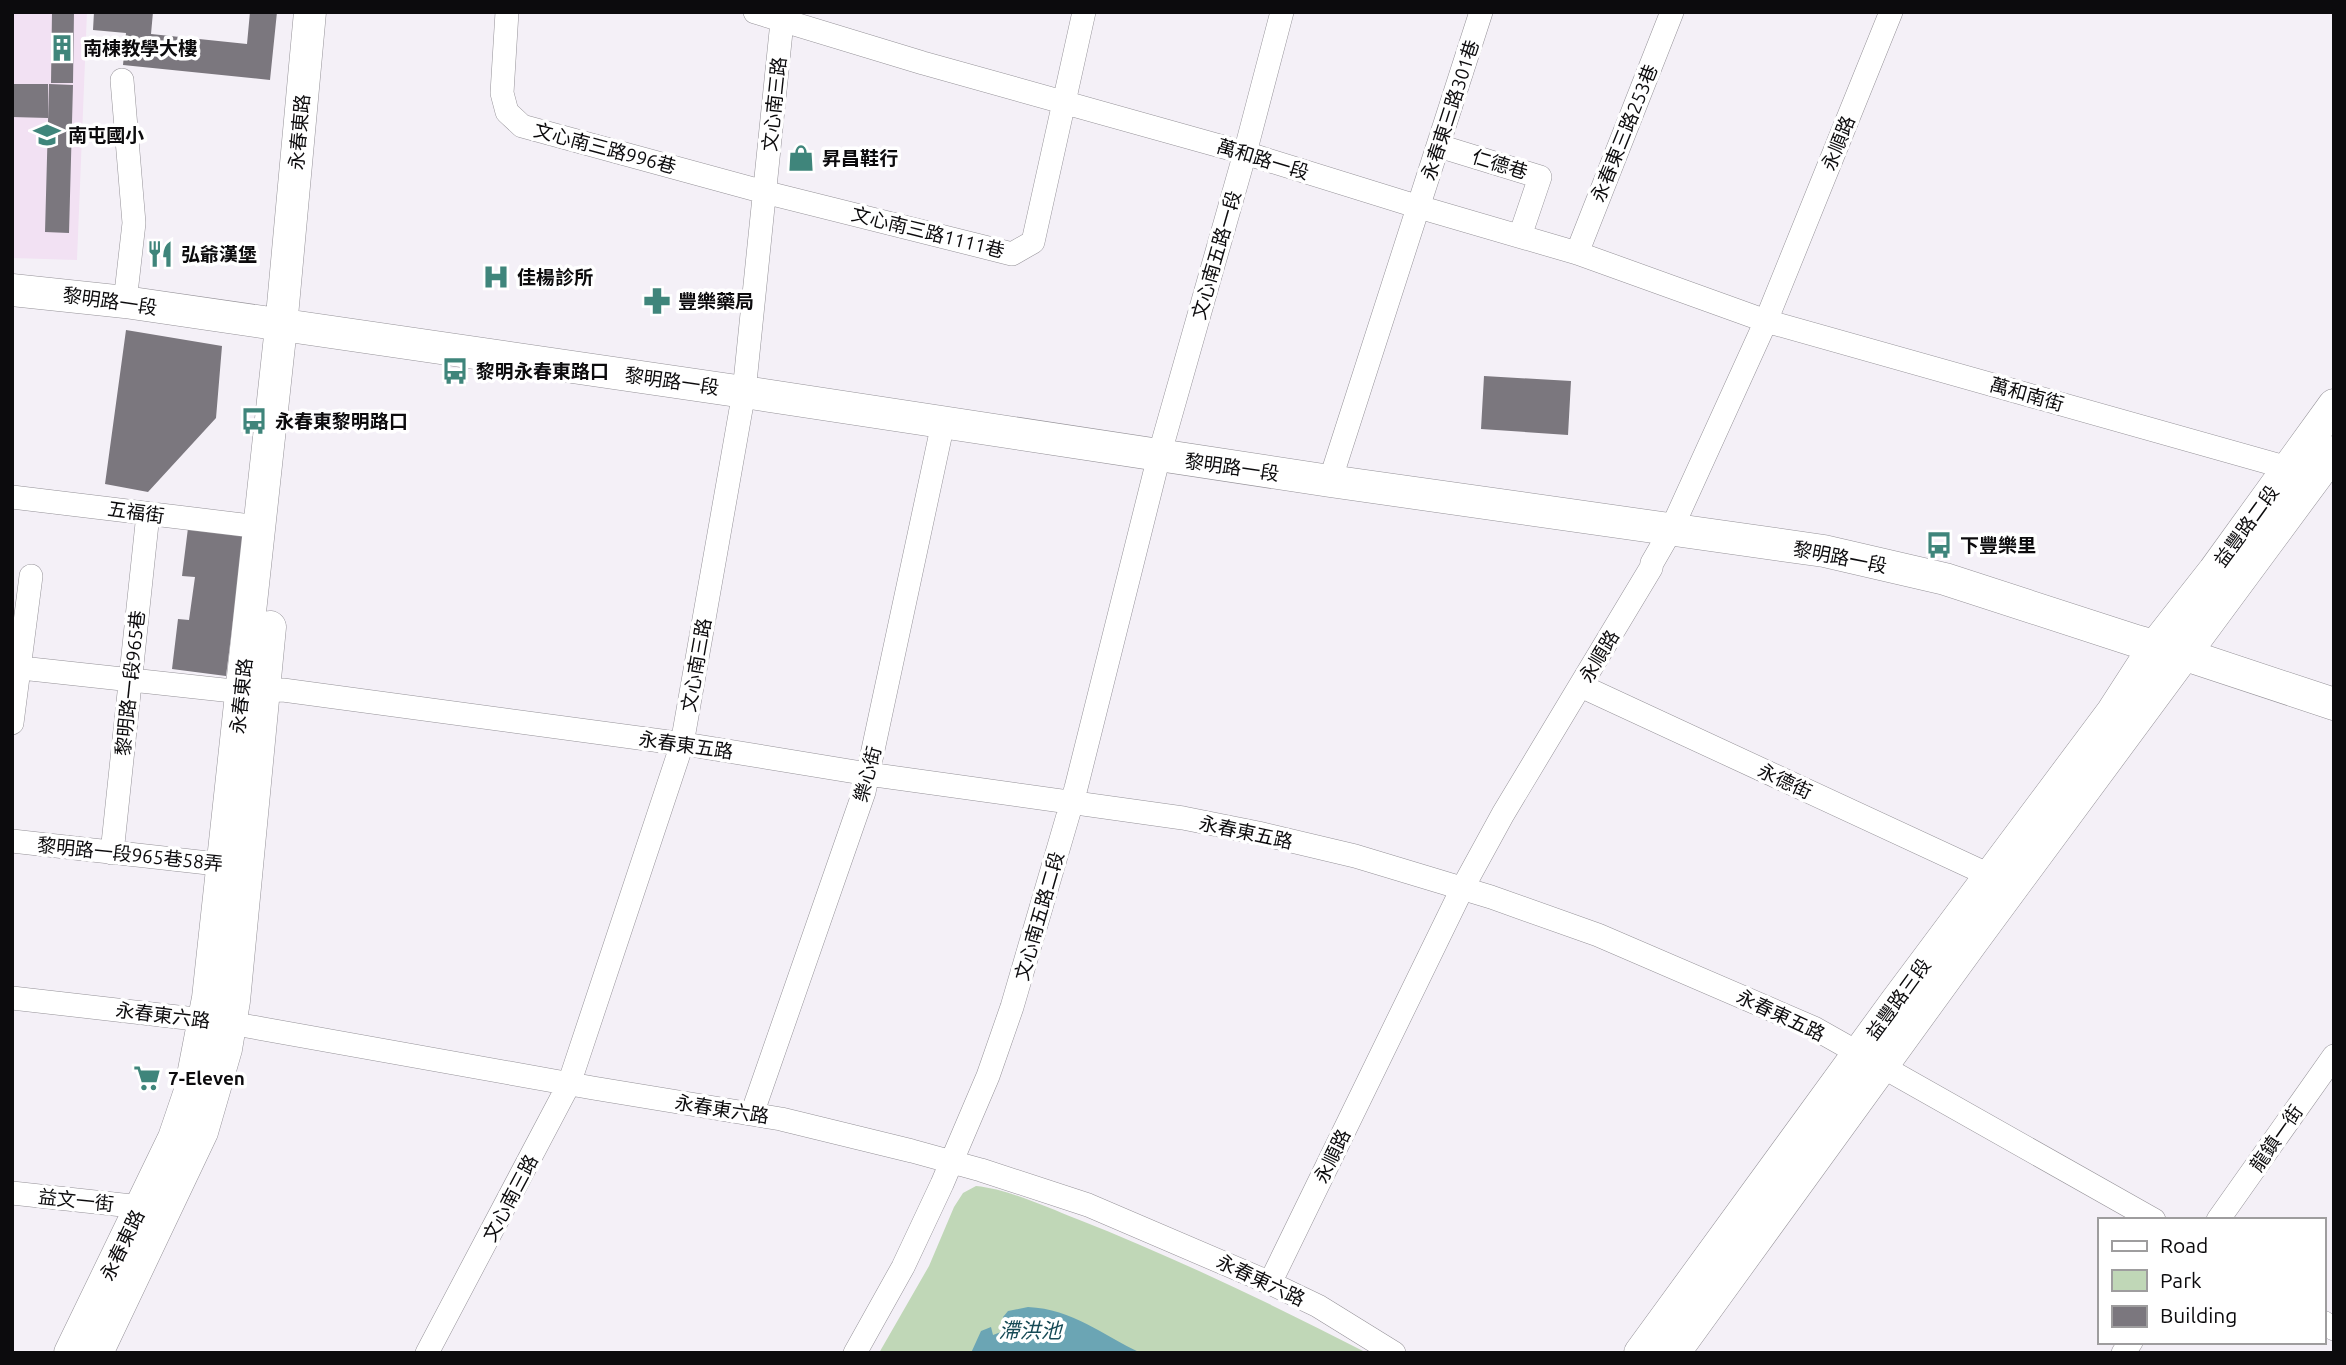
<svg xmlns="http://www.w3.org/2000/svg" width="2346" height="1365" viewBox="0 0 2346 1365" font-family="Ubuntu,'Noto Sans TC',sans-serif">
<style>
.education{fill:#f2e1f3}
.green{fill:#c0d7b7}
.water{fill:#6ba5b4}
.building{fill:#7b777e}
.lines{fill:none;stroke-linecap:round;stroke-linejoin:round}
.street-casing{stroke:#959298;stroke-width:24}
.secondary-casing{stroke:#959298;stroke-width:33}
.street{stroke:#fff;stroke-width:23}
.secondary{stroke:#fff;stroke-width:32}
.labels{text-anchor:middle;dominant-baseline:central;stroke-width:7;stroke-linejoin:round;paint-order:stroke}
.poi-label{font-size:19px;font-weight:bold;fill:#0c0b0d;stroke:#fff;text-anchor:start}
.street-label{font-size:19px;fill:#0c0b0d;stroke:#fff}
.water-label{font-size:21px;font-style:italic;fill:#154955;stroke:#fff}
</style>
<rect width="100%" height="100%" fill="#f4f0f7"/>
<path class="education" d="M12,12H87L77,260L12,258Z"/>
<path class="green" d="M976,1186C1008,1189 1046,1207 1077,1219C1176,1258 1272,1304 1367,1353H879L929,1266L954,1207L963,1193Z"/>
<path class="water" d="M1028,1307C1073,1309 1102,1335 1141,1353H971L981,1331L991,1327L993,1335L1006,1330L1003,1317L1008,1311Z"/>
<path class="building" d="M52,12H74L73,83H51Z
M94,12H153L151,34L247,44L250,12H277L270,80L123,65L126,33L93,30Z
M12,84H48V118L12,117Z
M49,84L73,85L69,233L45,232Z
M126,330L222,346L216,418L148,492L105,484Z
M1484,376L1571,381L1568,435L1481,429Z
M188,528L244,535L226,676L172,669L178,619L189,620L195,577L182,576Z"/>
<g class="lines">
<defs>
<path id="street" d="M507,12L502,93L507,112L522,126L764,192L1012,254L1033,242L1084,12
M755,12L923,63L1245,153L1419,207L1577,253L1766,321L2288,468
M122,80L134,223L125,302
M1439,146L1540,177L1520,236
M1577,253L1672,12
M1330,481L1481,12
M12,497L260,527
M12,667L242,692L283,690L691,745L868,774L1183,818L1258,833L1355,856L1491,897L1598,935L1814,1028L2154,1220
M1581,686L1989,875
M12,723L31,576
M12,841L235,866
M112,853L148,514
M12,998L230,1023L593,1088L781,1119L912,1151L981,1170L1088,1205L1270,1283L1318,1306L1394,1353
M752,1114L864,792L943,423
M12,1193L141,1207
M2218,1220L2334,1056
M1270,1283L1462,889L1503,814L1651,568L1652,563L1671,530L1766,321L1891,12
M2323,1322L2334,1329
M427,1353L569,1084L682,744L744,392L783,12
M855,1353L903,1267L942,1184L988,1076L1012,1007L1076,788L1159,456L1245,153L1282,12
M2123,1353L2131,1342"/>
<path id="secondary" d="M12,290L125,302L744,392L1330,481L1824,551L1945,579L2136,641L2183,654L2334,704
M70,1353L174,1138L190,1091L208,998L281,327L310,12
M97,1353L202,1132L226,1049L234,1001L270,627
M1640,1353L1895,1003L2113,711L2155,646L2214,571L2334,405
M1674,1353L1972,942L2334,452"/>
</defs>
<use href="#street" class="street-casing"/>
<use href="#secondary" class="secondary-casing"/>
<use href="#street" class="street"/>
<use href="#secondary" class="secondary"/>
</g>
<defs>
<symbol id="building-bare" viewBox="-9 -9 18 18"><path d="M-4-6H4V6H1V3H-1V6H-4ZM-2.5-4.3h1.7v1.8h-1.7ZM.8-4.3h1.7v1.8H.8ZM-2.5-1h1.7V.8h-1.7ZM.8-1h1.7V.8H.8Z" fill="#3f857b" stroke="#fff" stroke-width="2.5" paint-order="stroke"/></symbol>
<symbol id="school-bare" viewBox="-9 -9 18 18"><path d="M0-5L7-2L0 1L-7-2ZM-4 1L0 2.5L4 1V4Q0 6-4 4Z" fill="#3f857b" stroke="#fff" stroke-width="2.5" paint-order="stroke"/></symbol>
<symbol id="shop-bare" viewBox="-9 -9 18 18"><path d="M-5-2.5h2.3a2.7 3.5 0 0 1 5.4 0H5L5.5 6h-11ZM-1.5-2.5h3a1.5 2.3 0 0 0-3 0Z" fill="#3f857b" stroke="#fff" stroke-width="2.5" paint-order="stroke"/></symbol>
<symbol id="restaurant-bare" viewBox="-9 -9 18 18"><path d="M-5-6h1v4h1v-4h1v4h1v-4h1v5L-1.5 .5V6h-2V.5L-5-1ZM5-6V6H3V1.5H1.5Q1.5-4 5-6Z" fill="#3f857b" stroke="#fff" stroke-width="2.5" paint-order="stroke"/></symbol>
<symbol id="hospital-bare" viewBox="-9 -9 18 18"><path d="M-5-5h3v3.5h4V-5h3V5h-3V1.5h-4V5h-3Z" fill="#3f857b" stroke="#fff" stroke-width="2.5" paint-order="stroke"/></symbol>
<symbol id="pharmacy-bare" viewBox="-9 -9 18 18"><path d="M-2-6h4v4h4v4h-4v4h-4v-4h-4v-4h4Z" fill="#3f857b" stroke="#fff" stroke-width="2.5" paint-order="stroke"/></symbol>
<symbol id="bus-bare" viewBox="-9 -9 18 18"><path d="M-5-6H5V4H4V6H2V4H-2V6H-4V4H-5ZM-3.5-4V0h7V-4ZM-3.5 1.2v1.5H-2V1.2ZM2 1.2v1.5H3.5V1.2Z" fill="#3f857b" stroke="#fff" stroke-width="2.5" paint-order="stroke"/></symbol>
<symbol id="supermarket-bare" viewBox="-9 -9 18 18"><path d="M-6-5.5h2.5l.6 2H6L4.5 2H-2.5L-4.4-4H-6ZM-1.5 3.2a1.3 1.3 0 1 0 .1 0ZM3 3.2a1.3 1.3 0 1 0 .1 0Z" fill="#3f857b" stroke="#fff" stroke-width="2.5" paint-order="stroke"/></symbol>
</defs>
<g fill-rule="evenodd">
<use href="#building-bare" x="43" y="29" width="38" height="38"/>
<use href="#school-bare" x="28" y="116" width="38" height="38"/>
<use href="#shop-bare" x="782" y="139" width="38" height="38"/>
<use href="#restaurant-bare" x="141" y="235" width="38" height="38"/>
<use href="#hospital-bare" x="477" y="258" width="38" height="38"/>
<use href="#pharmacy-bare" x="638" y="282" width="38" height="38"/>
<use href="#bus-bare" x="436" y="352" width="38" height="38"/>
<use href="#bus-bare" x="235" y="402" width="38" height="38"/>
<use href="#bus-bare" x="1920" y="526" width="38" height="38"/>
<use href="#supermarket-bare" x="128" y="1059" width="38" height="38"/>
</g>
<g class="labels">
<g class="poi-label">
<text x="83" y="48">南棟教學大樓</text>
<text x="68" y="135">南屯國小</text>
<text x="822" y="158">昇昌鞋行</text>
<text x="181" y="254">弘爺漢堡</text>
<text x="517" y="277">佳楊診所</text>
<text x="678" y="301">豐樂藥局</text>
<text x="476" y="371">黎明永春東路口</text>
<text x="275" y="421">永春東黎明路口</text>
<text x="1960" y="545">下豐樂里</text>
<text x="168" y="1078">7-Eleven</text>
</g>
<g class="street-label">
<text transform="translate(774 104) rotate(-84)">文心南三路</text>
<text transform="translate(1450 110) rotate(-72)">永春東三路301巷</text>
<text transform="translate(299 132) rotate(-85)">永春東路</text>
<text transform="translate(1624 133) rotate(-68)">永春東三路253巷</text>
<text transform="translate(1838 143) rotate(-68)">永順路</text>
<text transform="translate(605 148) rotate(15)">文心南三路996巷</text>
<text transform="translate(1263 159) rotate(17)">萬和路一段</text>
<text transform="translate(1500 164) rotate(17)">仁德巷</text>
<text transform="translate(928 232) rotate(14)">文心南三路1111巷</text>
<text transform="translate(1216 255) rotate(-74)">文心南五路一段</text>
<text transform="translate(110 301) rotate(8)">黎明路一段</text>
<text transform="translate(672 381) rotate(8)">黎明路一段</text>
<text transform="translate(2027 394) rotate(16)">萬和南街</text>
<text transform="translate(1232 467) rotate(8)">黎明路一段</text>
<text transform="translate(136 512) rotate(8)">五福街</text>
<text transform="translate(2246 526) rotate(-54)">益豐路二段</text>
<text transform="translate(1840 557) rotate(11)">黎明路一段</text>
<text transform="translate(1599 656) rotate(-59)">永順路</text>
<text transform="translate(696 665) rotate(-80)">文心南三路</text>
<text transform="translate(130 683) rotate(-84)">黎明路一段965巷</text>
<text transform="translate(241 696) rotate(-84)">永春東路</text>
<text transform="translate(686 745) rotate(8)">永春東五路</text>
<text transform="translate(867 774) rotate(-75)">樂心街</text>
<text transform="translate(1785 781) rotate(25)">永德街</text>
<text transform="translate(1246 832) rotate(12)">永春東五路</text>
<text transform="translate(130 854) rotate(6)">黎明路一段965巷58弄</text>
<text transform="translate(1039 916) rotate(-74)">文心南五路二段</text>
<text transform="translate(1898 999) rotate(-54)">益豐路三段</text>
<text transform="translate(163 1015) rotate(7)">永春東六路</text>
<text transform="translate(1781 1015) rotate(25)">永春東五路</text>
<text transform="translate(722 1109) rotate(9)">永春東六路</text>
<text transform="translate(2276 1138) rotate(-55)">龍鎮一街</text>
<text transform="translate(1332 1156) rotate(-64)">永順路</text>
<text transform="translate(510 1198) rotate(-62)">文心南三路</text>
<text transform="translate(76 1200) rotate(6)">益文一街</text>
<text transform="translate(122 1245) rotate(-64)">永春東路</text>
<text transform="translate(1261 1280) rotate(25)">永春東六路</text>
</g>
<g class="water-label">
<text x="1030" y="1330">滯洪池</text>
</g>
</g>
<rect width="2346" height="1365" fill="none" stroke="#0c0b0d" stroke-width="28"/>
<rect x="2098" y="1218" width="228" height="126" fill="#ffffff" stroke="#9e9d9e" stroke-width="2"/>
<rect x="2112" y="1241" width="35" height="10" fill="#ffffff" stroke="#9e9d9e" stroke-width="2"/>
<text x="2160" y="1253" font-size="21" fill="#0c0b0d">Road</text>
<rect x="2112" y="1270" width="35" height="21" fill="#c0d7b7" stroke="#9e9d9e" stroke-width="2"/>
<text x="2160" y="1288" font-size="21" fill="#0c0b0d">Park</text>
<rect x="2112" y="1306" width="35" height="21" fill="#7b777e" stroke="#9e9d9e" stroke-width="2"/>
<text x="2160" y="1323" font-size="21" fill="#0c0b0d">Building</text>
</svg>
